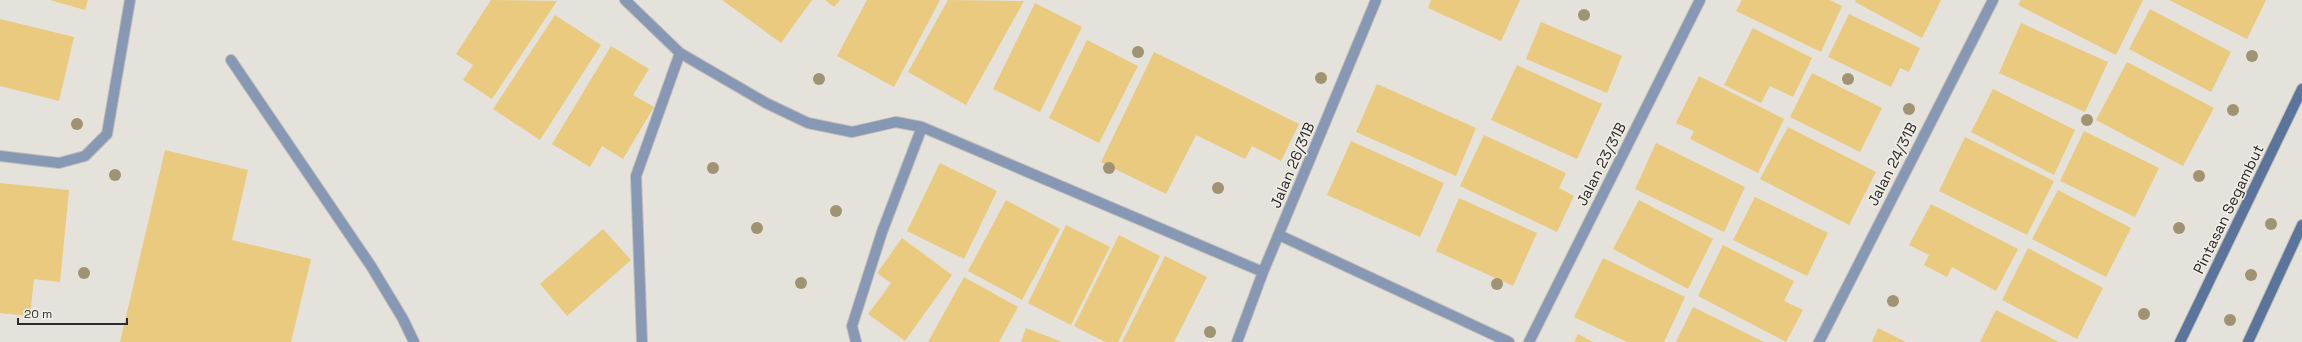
<svg xmlns="http://www.w3.org/2000/svg" width="2302" height="342" viewBox="0 0 2302 342" font-family="'Space Grotesk',sans-serif">
<style>
.building{fill:#e9ca7f}
.lines{fill:none;stroke-linecap:round;stroke-linejoin:round}
.service-casing{stroke:#c0bdb8;stroke-width:12}
.minor-casing{stroke:#c0bdb8;stroke-width:12}
.secondary-casing{stroke:#c0bdb8;stroke-width:12}
.service{stroke:#8798b4;stroke-width:10}
.minor{stroke:#8798b4;stroke-width:10}
.secondary{stroke:#5b749b;stroke-width:10}
.tree{fill:#a09371}
.labels{text-anchor:middle;dominant-baseline:central;stroke-width:3;stroke-linejoin:round;paint-order:stroke}
.street-label{font-size:15px;fill:#2c2b29;stroke:#f2efe9}
</style>
<rect width="100%" height="100%" fill="#e5e2dc"/>
<path class="building" d="M50,0H88L85,10Z
M491,0L557,1L492,99L463,80L473,65L456,54Z
M722,0H812L781,43Z
M825,0H840L834,7Z
M867,0H940L894,87L837,56Z
M948,0L1024,1L966,105L908,72Z
M1431,0H1520L1501,41L1428,8Z
M1742,0H1830L1842,6L1821,52L1736,11Z
M1856,0H1941L1922,38L1855,2Z
M2021,0H2143L2116,55L2018,5Z
M2169,0H2266L2247,39Z
M1035,3L1082,27L1040,112L993,89Z
M2150,9L2231,52L2211,92L2129,49Z
M1849,14L1920,48L1909,72L1900,68L1891,87L1828,57Z
M555,15L601,45L540,140L493,109Z
M0,19L74,37L59,101L0,86Z
M1541,22L1622,56L1607,93L1526,59Z
M2021,23L2108,62L2085,112L1999,73Z
M1753,28L1812,58L1793,97L1770,86L1761,103L1724,85Z
M1087,40L1138,66L1099,143L1049,118Z
M611,46L649,69L633,95L654,107L623,159L602,146L590,167L552,144Z
M1154,52L1299,124L1281,161L1252,146L1245,159L1196,135L1166,194L1101,162Z
M2127,62L2214,108L2183,166L2096,120Z
M1517,65L1602,104L1577,159L1491,120Z
M1812,73L1882,108L1860,152L1790,117Z
M1699,76L1784,119L1758,173L1690,139L1694,131L1676,123Z
M1377,84L1476,128L1456,176L1356,132Z
M1993,89L2075,130L2054,175L1971,132Z
M1788,127L1876,172L1849,225L1760,179Z
M2084,131L2159,168L2135,217L2060,181Z
M1484,135L1566,173L1559,188L1574,196L1557,232L1460,186Z
M1965,137L2054,181L2027,235L1939,191Z
M1351,141L1444,183L1420,237L1327,195Z
M1656,143L1745,187L1724,232L1635,189Z
M165,150L248,170L232,240L311,259L291,342H120Z
M940,163L997,191L964,259L907,231Z
M0,183L69,190L60,282L34,279L30,316L0,313Z
M2058,190L2131,228L2106,277L2032,239Z
M1755,197L1828,233L1807,276L1733,240Z
M1459,198L1537,233L1513,286L1436,251Z
M1006,200L1060,229L1022,300L968,271Z
M1639,200L1713,239L1688,289L1613,249Z
M1931,204L2018,249L1996,291L1952,267L1947,277L1924,265L1929,255L1909,245Z
M1066,225L1110,247L1071,325L1028,303Z
M603,229L631,260L567,316L540,284Z
M1119,235L1160,256L1118,342H1105L1074,326Z
M902,238L952,275L905,341L868,314L891,283L877,273Z
M1723,245L1794,281L1784,301L1803,310L1786,342L1698,296Z
M2028,248L2103,288L2077,339L2002,300Z
M1165,256L1207,277L1174,342H1122Z
M1603,258L1685,297L1664,342H1627L1574,317Z
M964,277L1018,307L999,342H928Z
M1693,307L1764,342H1676Z
M1996,310L2059,342H1980Z
M1026,328L1062,342H1021Z
M1878,328L1906,342H1872Z
M1578,334L1593,342H1574Z"/>
<g class="lines">
<defs>
<path id="service" d="M231,60L371,266L403,319L414,342
M1279,235L1509,342"/>
<path id="minor" d="M625,0L680,53L766,103L808,123L852,132L896,122L922,127L1263,272
M0,156L59,163L85,156L107,134L130,0
M642,342L636,176L680,53
M856,342L852,326L882,232L922,127
M1237,342L1263,272L1376,0
M1529,342L1700,0
M1819,342L1993,0"/>
<path id="secondary" d="M2180,342L2302,89
M2248,342L2302,225"/>
</defs>
<use href="#service" class="service-casing"/>
<use href="#minor" class="minor-casing"/>
<use href="#secondary" class="secondary-casing"/>
<use href="#service" class="service"/>
<use href="#minor" class="minor"/>
<use href="#secondary" class="secondary"/>
</g>
<g class="tree">
<circle cx="1584" cy="15" r="6"/>
<circle cx="1138" cy="52" r="6"/>
<circle cx="2252" cy="56" r="6"/>
<circle cx="1321" cy="78" r="6"/>
<circle cx="819" cy="79" r="6"/>
<circle cx="1848" cy="79" r="6"/>
<circle cx="1909" cy="109" r="6"/>
<circle cx="2233" cy="110" r="6"/>
<circle cx="2087" cy="120" r="6"/>
<circle cx="77" cy="124" r="6"/>
<circle cx="713" cy="168" r="6"/>
<circle cx="1109" cy="168" r="6"/>
<circle cx="115" cy="175" r="6"/>
<circle cx="2199" cy="176" r="6"/>
<circle cx="1218" cy="188" r="6"/>
<circle cx="836" cy="211" r="6"/>
<circle cx="2271" cy="224" r="6"/>
<circle cx="757" cy="228" r="6"/>
<circle cx="2179" cy="228" r="6"/>
<circle cx="84" cy="273" r="6"/>
<circle cx="2251" cy="275" r="6"/>
<circle cx="801" cy="283" r="6"/>
<circle cx="1497" cy="284" r="6"/>
<circle cx="1893" cy="301" r="6"/>
<circle cx="2144" cy="314" r="6"/>
<circle cx="2230" cy="320" r="6"/>
<circle cx="1210" cy="332" r="6"/>
</g>
<g class="labels">
<g class="street-label">
<text transform="translate(1601 164) rotate(-63)">Jalan 23/31B</text>
<text transform="translate(1892 164) rotate(-63)">Jalan 24/31B</text>
<text transform="translate(1292 165) rotate(-67)">Jalan 26/31B</text>
<text transform="translate(2228 209) rotate(-64)">Pintasan Segambut</text>
</g>
</g>
<path d="M18 318v6h109v-6" fill="none" stroke="#2c2b29" stroke-width="2"/>
<text x="24" y="318" font-size="12" fill="#2c2b29" stroke="#f2efe9" stroke-width="3" paint-order="stroke">20 m</text>
</svg>
